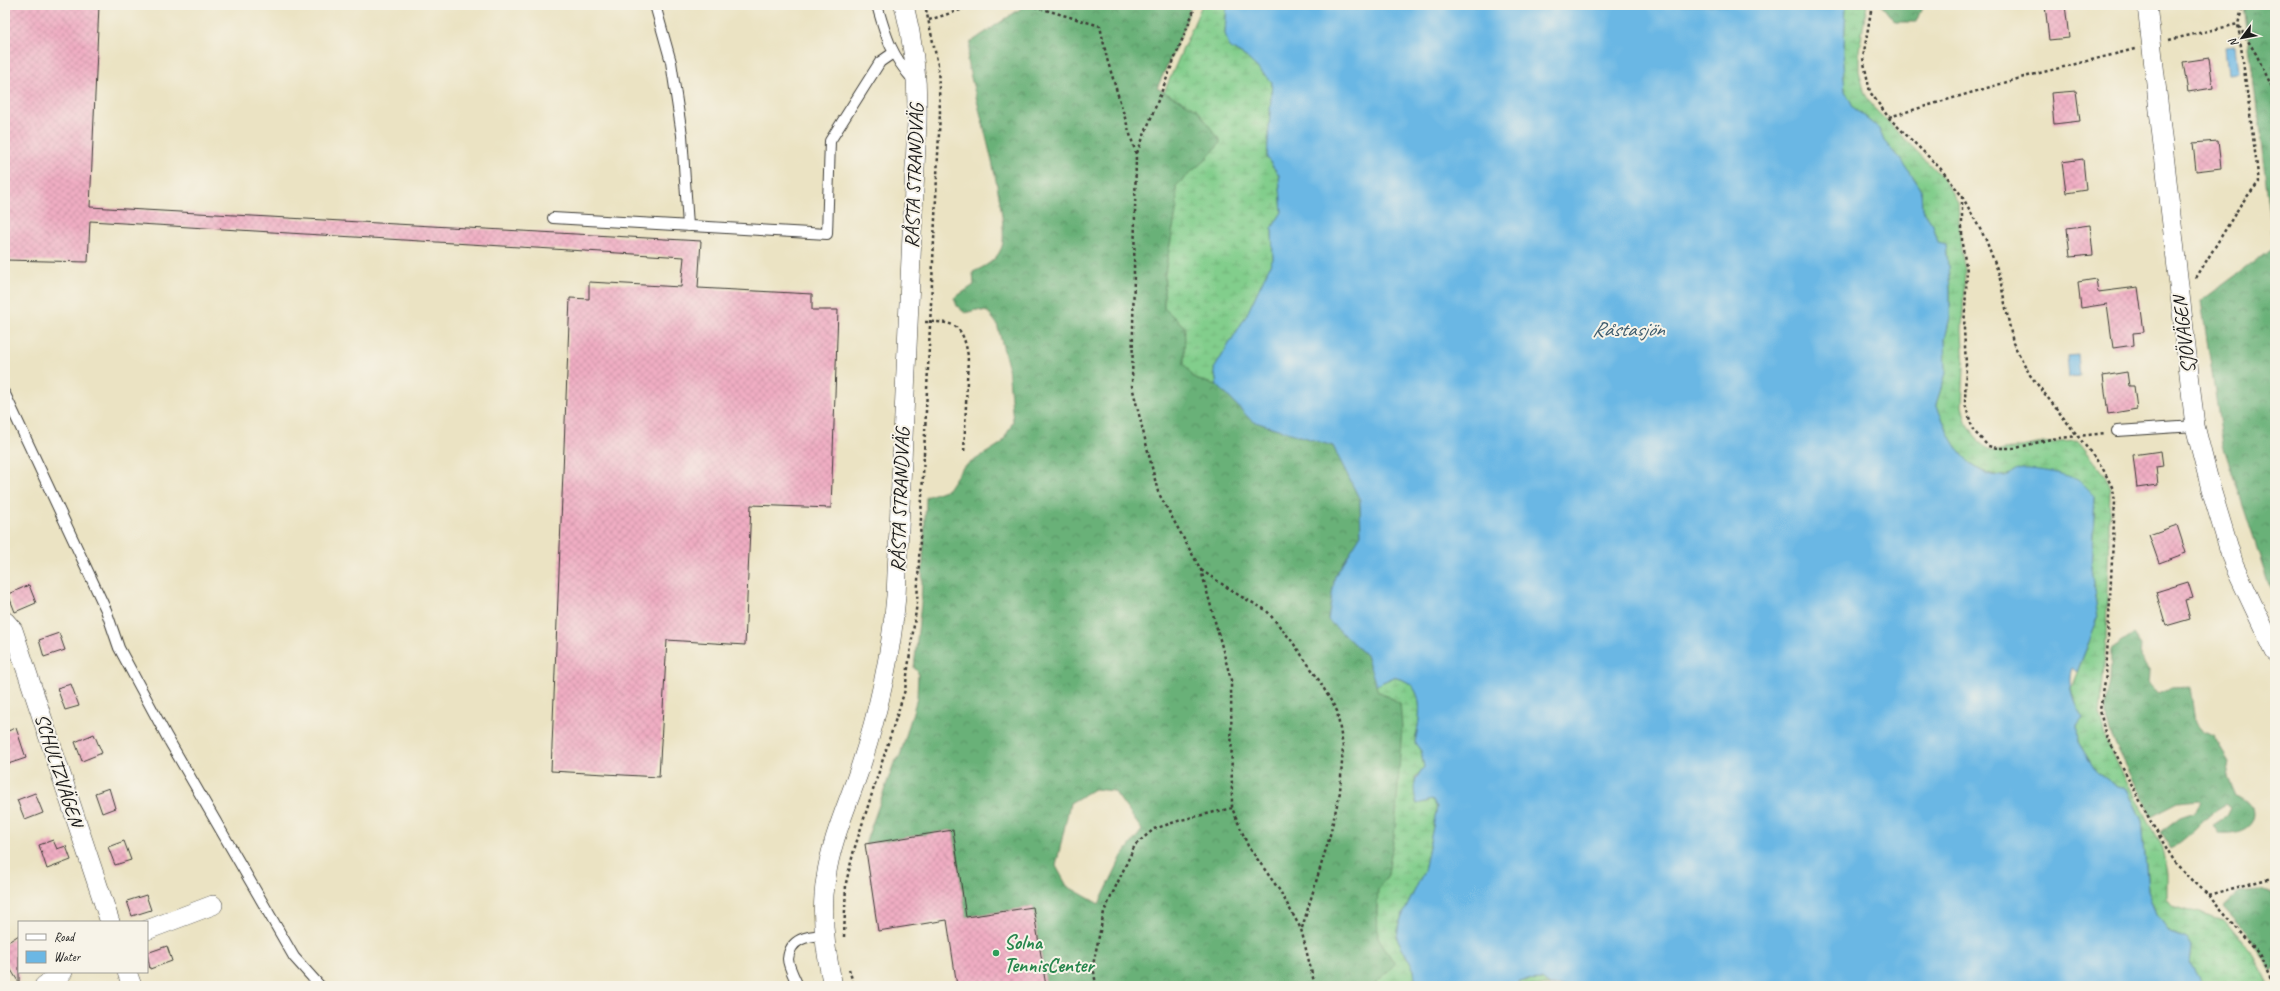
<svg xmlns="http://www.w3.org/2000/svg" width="2280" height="991" viewBox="0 0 2280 991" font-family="Caveat,sans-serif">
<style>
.forest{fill:url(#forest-crowns);stroke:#42664a;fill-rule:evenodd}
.wetland{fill:url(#wetland-marsh);stroke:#4f7554}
.water{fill:#6bb7e4;stroke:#446a80}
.building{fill:url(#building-cross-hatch)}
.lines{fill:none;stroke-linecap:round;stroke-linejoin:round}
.lane-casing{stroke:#3b3a35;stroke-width:12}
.street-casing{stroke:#3b3a35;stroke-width:20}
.path{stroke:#3b3a35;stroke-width:2.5;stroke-dasharray:3 3;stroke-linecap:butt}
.lane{stroke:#fff;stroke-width:10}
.street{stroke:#fff;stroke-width:19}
.leisure-dot{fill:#2e9e5b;stroke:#f7f3e8;stroke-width:1.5}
.labels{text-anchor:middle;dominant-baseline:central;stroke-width:4;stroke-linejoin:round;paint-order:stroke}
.street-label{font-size:20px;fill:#1c1c1c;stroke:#f7f3e8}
.leisure-label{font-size:20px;font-weight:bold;fill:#27864d;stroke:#f7f3e8;text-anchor:start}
.water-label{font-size:21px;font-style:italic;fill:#3c5a6c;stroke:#f7f3e8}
</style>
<defs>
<pattern id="forest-crowns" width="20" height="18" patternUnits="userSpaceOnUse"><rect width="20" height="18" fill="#69b178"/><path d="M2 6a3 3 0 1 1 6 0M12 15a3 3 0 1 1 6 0" fill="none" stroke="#568f62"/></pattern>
<pattern id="wetland-marsh" width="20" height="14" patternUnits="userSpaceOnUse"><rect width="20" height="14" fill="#82ce8c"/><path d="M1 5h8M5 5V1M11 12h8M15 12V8" fill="none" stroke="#70b078"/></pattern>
<pattern id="building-cross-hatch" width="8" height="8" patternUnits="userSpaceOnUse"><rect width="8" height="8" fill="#f0adc3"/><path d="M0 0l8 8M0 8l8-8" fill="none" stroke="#cd94a7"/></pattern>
</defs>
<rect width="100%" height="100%" fill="#f7f3e8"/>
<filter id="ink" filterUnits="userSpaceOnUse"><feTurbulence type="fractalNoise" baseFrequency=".025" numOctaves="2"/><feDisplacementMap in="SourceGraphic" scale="8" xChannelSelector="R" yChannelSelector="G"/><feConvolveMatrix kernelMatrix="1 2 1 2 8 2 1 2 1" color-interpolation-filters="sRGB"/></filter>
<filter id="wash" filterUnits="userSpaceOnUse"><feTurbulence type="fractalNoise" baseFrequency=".012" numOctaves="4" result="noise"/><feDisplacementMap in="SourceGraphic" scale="16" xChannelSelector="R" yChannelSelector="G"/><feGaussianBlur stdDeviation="0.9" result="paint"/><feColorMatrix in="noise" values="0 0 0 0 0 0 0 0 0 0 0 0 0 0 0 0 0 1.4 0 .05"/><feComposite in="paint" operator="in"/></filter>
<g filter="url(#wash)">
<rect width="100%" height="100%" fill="#ebe3c3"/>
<path class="forest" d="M1026,5H1191L1183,31L1157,88L1197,109L1221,142L1207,158L1176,186L1177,207L1165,273L1164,308L1185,327L1184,364L1195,379L1217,385L1252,421L1333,446L1360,500L1361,535L1335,576L1328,620L1366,655L1378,691L1400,703L1402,727L1395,829L1388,875L1378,889L1377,909L1378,937L1395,964L1376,983V986H1046L1033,907L966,917L953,830L865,844L894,763L900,756L917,698L918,672L914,668L921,603L926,497L948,489L962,468L1002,443L1013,422L1008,366L997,324L988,312L976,310L965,313L957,306L954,298L974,285L973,272C984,267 996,261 1001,249C1013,225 974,93 967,61L971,42ZM1094,789L1114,791L1142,830L1122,856L1099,904L1067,886L1056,866L1070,803Z
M1881,5H1923L1916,22H1895Z
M2244,5H2275V603L2223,445L2201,301L2274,247Z
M2133,634L2141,645L2140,658L2150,672L2149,684L2159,693L2170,688L2190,687L2195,722L2203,732L2214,736L2230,762L2227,777L2235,796L2253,806C2259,829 2236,835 2218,833L2213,825L2227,816L2231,808L2226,804C2204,815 2192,838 2171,849L2160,832L2180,817L2195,812L2201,802L2199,800L2178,802L2151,816L2112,737L2107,723L2105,706L2110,682L2111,649Z
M2259,890L2275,894V969L2271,972L2253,940L2223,907L2239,892Z"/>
<path class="wetland" d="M1202,5H1227L1225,33L1229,47L1246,57L1272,82L1267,158L1279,175L1282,212L1272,228L1273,259L1246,316L1214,369L1217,385L1195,379L1184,364L1185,327L1164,308L1165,273L1177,207L1176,186L1207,158L1221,142L1197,109L1164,92Z
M1846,5H1867L1859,50V71L1865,94L1874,108L1941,176L1958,202L1961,249L1965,270L1962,331L1964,367L1962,406L1966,421L1978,441L1988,449L2000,451L2042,443L2076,441L2080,443L2106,476L2110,490L2106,641L2100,717L2104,733L2112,753L2162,848L2167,873V899L2172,905L2225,920L2253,953L2269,986H2203L2190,963L2192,946L2187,938L2170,932L2157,915L2148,890L2142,821L2127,789L2117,787L2097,773L2078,742L2077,726L2083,718L2076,706L2071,688L2098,619L2091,568L2095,496L2022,469C2016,471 2010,475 2004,476C2001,477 1996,475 1992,474C1961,468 1947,431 1936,404L1946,373L1945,339L1950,317V289L1946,244L1938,243L1933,225L1922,209L1921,189L1905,165L1884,141L1879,128L1854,108L1845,91L1843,65Z
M1394,677C1398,679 1405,680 1409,683C1426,697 1418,725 1415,743L1421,751L1424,767L1415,778L1416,804L1432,800L1437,807L1424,871L1399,923L1397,938L1414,970L1416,986H1376V983L1395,964L1378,937L1377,909L1378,889L1388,875L1395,829L1402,727L1400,703L1378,691L1376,685Z
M1542,980L1550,986H1515L1519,981Z"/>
<path class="water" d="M1227,5H1846L1843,65L1845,91L1854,108L1879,128L1884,141L1905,165L1921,189L1922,209L1933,225L1938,242L1946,244L1950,289V317L1945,339L1946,373L1936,404C1948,433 1965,477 2003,476C2010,476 2016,469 2023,469C2035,468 2069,474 2079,481C2085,485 2090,491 2095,496L2091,568L2098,619L2077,672L2072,668C2066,684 2074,704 2083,718L2077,726L2078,742L2097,773L2117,787L2127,789L2142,821L2148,890L2157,915L2170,932L2187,938L2192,946L2190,963L2203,986H1550L1542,980L1519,981L1515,986H1416L1414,970L1397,938L1399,923L1424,871L1437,807L1432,800L1417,804C1412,787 1413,781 1424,767L1421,751L1415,743C1418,725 1426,697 1409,683C1405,680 1399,679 1394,677L1376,685L1366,655L1328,620L1335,576L1361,535L1360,500L1333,446L1252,421L1217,385L1214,369L1246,316L1273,259L1272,228L1282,212L1279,175L1267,158L1272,82L1246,57L1229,47L1225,33Z
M2235,46L2238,73L2228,74L2225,47Z
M2078,355L2080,376L2069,377L2067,356Z"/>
<g id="blocks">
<path class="building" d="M5,5H99L90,207L701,241L698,288L812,294V310H838L831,508L751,505L745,645L667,640L659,777L551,771L570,298L589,299V282L681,287L684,257L90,221L88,262L5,260Z
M2045,5H2065L2069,38L2049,40Z
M2209,58L2213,88L2188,92L2183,62Z
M2076,91L2080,121L2054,124L2051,93Z
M2218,141L2221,168L2196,171L2193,143Z
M2083,159L2086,190L2066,193L2062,162Z
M2090,225L2093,255L2070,257L2067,228Z
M2096,279L2098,292L2138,287L2144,332L2133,333L2134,345L2113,348L2107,304L2081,308L2078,282Z
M2127,372L2129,386H2134L2137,409L2108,414L2103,376Z
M2161,451L2163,466L2156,467L2158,485L2137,488L2133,455Z
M2177,525L2186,553L2159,563L2149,535Z
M2188,582L2193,598L2185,600L2190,619L2166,626L2156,592Z
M29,585L36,603L15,612L8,594Z
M59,633L65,650L44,657L39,640Z
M71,684L79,706L65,710L57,688Z
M16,728L26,758L5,765V732Z
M94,734L102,753L82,761L75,742Z
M109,788L115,808L102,813L95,793Z
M35,793L43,813L25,820L17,800Z
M953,830L966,917L1033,907L1046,986H957L947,920L878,931L865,844Z
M53,840L57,849L66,846L71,860L47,869L39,845Z
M124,841L131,860L115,865L108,847Z
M146,895L151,910L132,916L127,901Z
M19,935V983L5,960V944Z
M167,946L172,961L150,969L147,953Z"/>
</g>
</g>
<g filter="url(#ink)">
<use href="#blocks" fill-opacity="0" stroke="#3b3a35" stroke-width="1"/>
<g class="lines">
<defs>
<path id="lane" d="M655,5L671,62L682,135L688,226
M877,5C886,37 891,55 914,81
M553,218L827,234L830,141L880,62L893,53
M5,394L106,610L119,648L167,737L294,957L320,986
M2117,431L2195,426
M798,986C795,979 788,966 788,959C790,938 808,936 824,935"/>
<path id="street" d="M2147,5L2195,426L2211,489L2234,565L2275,652
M5,621L13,630L110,922
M147,930L213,905
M127,972L132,986
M44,986L63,972
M833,986C825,951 820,914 826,878C831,840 848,804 860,768C879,711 891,656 896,596L917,122C918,82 914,44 904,5"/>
</defs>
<use href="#lane" class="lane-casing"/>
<use href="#street" class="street-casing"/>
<path class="path" d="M1029,5L1100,26L1107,59L1136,154L1132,386L1158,492L1201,570L1231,680L1232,808L1248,846L1280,891L1301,929L1315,986
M1872,5L1863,58L1870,92L1889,118L1940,168L1962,196L1986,240L1999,274L2013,343L2030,375L2102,467L2113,489L2115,502L2106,675L2100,710L2105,733L2152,824L2176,864L2208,895L2259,954L2274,986
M929,20L976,5
M2239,26L2256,54L2275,93
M2169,40L2238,24
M1889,117L2024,77L2135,49
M1137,153L1196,5
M1962,196V244L1967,271L1964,329L1966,364L1965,404L1973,430L1988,446L1997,448H2016L2051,439L2106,433
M2196,278L2241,204L2259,182L2238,24L2243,5
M925,322C955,321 963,325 968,356L964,454
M1201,570L1240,596L1266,610L1291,640L1317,677L1337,711L1343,747L1340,792L1329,839L1302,928
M2208,895L2275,877
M844,937L846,883L854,850L905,690L917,603L940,112L938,65L925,5
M849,969L854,986
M1096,986L1093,965L1104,912L1135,845L1154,829L1181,820L1232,808"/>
<use href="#lane" class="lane"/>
<use href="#street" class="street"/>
</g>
</g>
<circle class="leisure-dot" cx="996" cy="953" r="4"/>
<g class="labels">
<g class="street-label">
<text transform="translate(914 176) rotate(-88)">RÅSTA STRANDVÄG</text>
<text transform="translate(2184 335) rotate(-97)">SJÖVÄGEN</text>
<text transform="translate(900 500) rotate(-88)">RÅSTA STRANDVÄG</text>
<text transform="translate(59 770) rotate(72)">SCHULTZVÄGEN</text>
</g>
<g class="leisure-label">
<text x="1004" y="942">Solna<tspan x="1004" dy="23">TennisCenter</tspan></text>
</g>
<g class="water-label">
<text x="1628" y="329">Råstasjön</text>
</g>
</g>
<rect width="2280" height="991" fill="none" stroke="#f7f3e8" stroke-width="20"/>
<rect x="18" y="921" width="130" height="52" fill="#f7f3e8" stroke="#9f9d96"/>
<rect x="26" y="934" width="20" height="6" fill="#ffffff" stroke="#9f9d96"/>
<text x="54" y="941" font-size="12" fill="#1c1c1c">Road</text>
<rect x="26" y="951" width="20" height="12" fill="#6bb7e4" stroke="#9f9d96"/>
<text x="54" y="961" font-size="12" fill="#1c1c1c">Water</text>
<g transform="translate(2242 38) rotate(238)" stroke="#f7f3e8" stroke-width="3" paint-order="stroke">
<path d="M0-3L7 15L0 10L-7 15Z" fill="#1c1c1c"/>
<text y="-6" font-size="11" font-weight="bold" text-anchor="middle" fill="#1c1c1c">N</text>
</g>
</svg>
